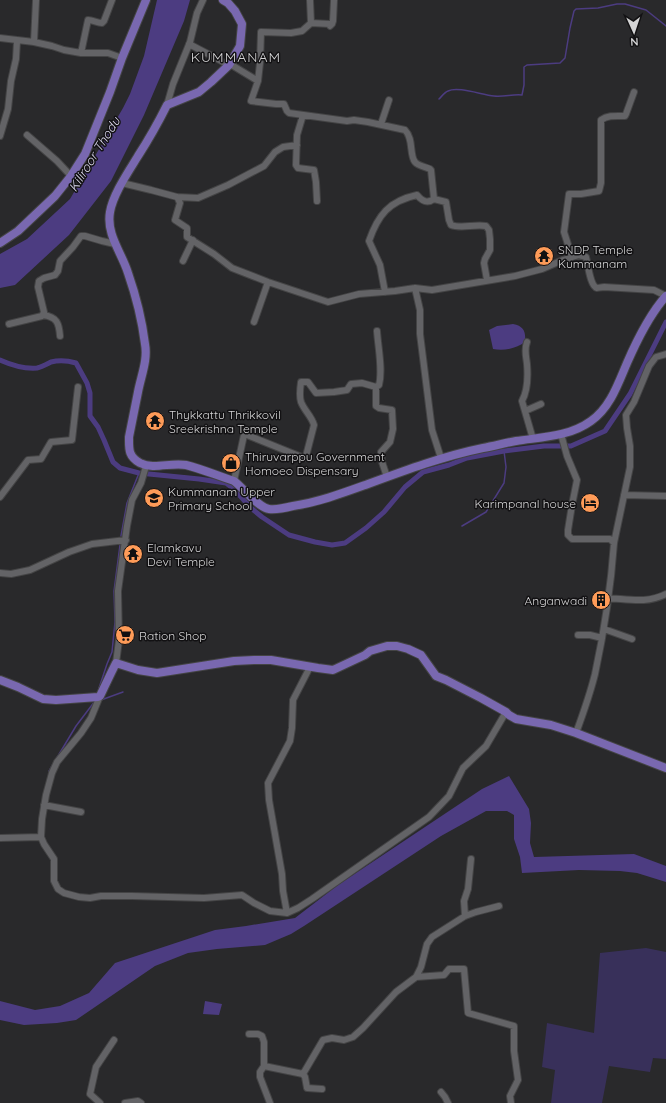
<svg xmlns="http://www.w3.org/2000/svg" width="666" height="1103" viewBox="0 0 666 1103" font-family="Quicksand,sans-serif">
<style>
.green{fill:#38305a}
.water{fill:#4c3c81}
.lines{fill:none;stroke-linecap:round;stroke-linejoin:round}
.stream{stroke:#4c3c81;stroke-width:1.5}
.canal{stroke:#4c3c81;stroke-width:5}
.minor-casing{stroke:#444445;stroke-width:8}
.major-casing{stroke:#444445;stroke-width:10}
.minor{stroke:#636366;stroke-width:6}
.major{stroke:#7968b0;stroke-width:8}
.labels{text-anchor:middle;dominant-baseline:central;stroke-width:3;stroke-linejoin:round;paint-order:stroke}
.poi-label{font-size:12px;fill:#d4d4d5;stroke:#121113;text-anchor:start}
.water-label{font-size:13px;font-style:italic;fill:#dcd9ee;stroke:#121113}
.quarter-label{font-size:14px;letter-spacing:1px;fill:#d4d4d5;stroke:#121113}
</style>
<rect width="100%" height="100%" fill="#29292b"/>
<path class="green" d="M646,948L666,952V1059L653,1058L650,1072L609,1066L602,1103H551L555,1070L542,1067L547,1023L594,1033L600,953Z"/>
<path class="water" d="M157,0H190L184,21L144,115L111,181L69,235L15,285L0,288V254L27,239L70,199L123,108L130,94L144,56Z
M513,324C524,326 526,332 525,342C516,349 503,351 493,349L489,330L497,326Z
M509,776L529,809L531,823L530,843L534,857L634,854L666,866V882L637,873L620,871L579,870L522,873L520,857L514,839V815L507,811H486L441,836L304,926L291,934L265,945L217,949L188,953L155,966L76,1020L57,1023L24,1025L0,1020V1001L35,1010L60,1006L89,993L115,963L215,930L246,926L295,918L338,885L482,789Z
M205,1001L222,1004L219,1015L203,1014Z"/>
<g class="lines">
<path class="stream" d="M439,99C442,96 445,92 448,91C458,86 482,95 494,96C504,97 513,94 522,95L524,85V67L527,65L560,63L565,58L570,28L574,11L576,9L598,8L617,4H625L646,10L666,26
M462,526L486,512L504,483L506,467L504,451
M121,536L127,503L139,473
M99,688L107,664L112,652L115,622L114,591L120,545
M101,700L123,692
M55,761L76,726L95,701
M49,771L53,764"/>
<path class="canal" d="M0,360C11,365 24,369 37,368C42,367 47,364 51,362C59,360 69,361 76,363L87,383L90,393V416L98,427L104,440L113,462L120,468L139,473L199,479L226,483L234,489L251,508L262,517L289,535L315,542L332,545L345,543L366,528L384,512L405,487L423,472L449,465L467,458L504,451L544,446H571L605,431L630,394L666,322"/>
<defs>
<path id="minor" d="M310,0L311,23
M334,0L333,21L332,24L330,26V24L311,23L302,31L291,33L261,32L260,63L258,81L251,101L276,104H284L287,111L289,113L347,121L354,120L368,122L405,130C414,139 409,155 415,162C418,166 426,167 430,169L431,170L434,199L446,202L449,220L451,225C461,229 474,224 486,226L489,230L490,239V250L485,259L484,263L487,280
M0,38L34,42L52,46L64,50L81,53H108L122,58
M34,42L36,0
M189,44L229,65
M81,53L88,20C93,20 97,23 102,23L104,21L112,0
M230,64L258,81
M167,105L173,84L190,42L197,13L203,0
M303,115L297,135L296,165L298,168L314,170L316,182L317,201
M381,124L389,100
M27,135L57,161L71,176
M0,136L8,109L11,81L16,59L17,41
M122,183L151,190L177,197L180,203L175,220L187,228V237L214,254L232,268L268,282L328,302L359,294L395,291L415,288L432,290L515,276L542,269L563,260L579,255L586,257C588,264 590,286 597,288C598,288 602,287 604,287L654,290L666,296
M177,197L198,198L228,185L264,166L275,152L283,147L297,145
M572,257L564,232L569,194H581L599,191L601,183V120C608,115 616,116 625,116L626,114L634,92
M183,261L193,240
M415,288L420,310V334L432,430L441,458
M385,292L380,265L369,241C378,215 389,201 417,195C422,201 427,204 434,199
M43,315C57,317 59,323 60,336
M254,322L268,282
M9,324L42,316L44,312L38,287L39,281L44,278L55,275L58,271L60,261L73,247L81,236H85L102,241L115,244
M527,342C524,350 526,355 527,364C528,376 528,390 522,401L533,439
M376,387V406L379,408L392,410L393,429L390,442L381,452L382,462L387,477
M525,411L541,404
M561,434L567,456L577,480L572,505L568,530V535L572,539H610L614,543C611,586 604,632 595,674C590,694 583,714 576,733
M234,481L244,435H247L304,458L306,456L314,425C312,417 304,410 301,402C299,396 300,389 301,382H308L316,393L334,392L347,390L351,384L362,383L376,387L379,385C383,370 378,347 377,331
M624,495L666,496
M0,497L28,460L41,459L51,442L72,440L78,387
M614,543L630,467V446L627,428L626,415L634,402L649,366L656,357L666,354
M0,573L11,574L30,570L69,552L92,544L126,540
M607,598C628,599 647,604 666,594
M604,629L632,639
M578,635H590L602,638
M116,663L119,640L118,591L127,526L132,500L141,483L146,466
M44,805L81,812
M41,837L44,844L54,859V881L58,889L64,893L79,897L90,898L101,896H132L204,898L242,895L254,903L270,911L287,913L298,908L312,899L429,817L449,796L463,768L486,746L506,712
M0,838L41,837L42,819L46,795L52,773L57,762L81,733L91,718L100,696
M287,913L283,891L282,874L269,800L268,783L290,741L292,728L293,700L310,667
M465,916L464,901L468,889L471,859
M416,977L444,975L449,969H464L468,1013L514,1026V1051L518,1080L510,1096L511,1103
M249,1034H258L262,1036L264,1042V1066L260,1072V1077L270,1103
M264,1066L303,1074L305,1077L307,1088L322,1089
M303,1074L323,1040L332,1038L344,1040L353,1037L363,1028L396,992L416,977L421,967L427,944L432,937L465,916L476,912L499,906
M441,1092L445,1097L448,1103
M100,1103L90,1094L96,1067L114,1040
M125,1103L138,1101L141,1103"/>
<path id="major" d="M223,0L228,3L235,11L242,24L240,46L229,65L211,82L199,92L167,105C158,123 149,139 138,156C129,171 113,194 110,212C106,235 122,253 128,273C136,296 142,320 145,344C148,360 141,376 138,392C135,407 132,422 129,437C129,449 128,456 140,463C154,470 171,462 186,465C202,469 218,476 234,481C243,488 259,508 269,509C277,510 285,508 293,506C319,502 343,493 368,484C406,470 444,456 483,448C494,446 505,443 516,441C541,437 569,437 591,421C610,408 618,384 627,363C637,340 649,315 666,296
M0,243L18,231L55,196L71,176L85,154L110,92L122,58L146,0
M0,680L18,687L43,699L56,700L98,697L100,696L111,673L116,663L138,670L157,673L234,661L254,660H271L318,668L333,670L365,655L370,651L387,646H397L408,649L421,655L436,676L446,680L481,698L506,712L509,715L516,719L551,725L576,733L666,768"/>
</defs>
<use href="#minor" class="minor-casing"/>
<use href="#major" class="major-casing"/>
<use href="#minor" class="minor"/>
<use href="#major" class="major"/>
</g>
<defs>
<symbol id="temple-disc" viewBox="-11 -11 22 22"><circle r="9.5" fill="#fe9b58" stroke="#121113"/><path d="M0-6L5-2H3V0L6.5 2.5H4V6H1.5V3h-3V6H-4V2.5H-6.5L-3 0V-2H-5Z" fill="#111"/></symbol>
<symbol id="shop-disc" viewBox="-11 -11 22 22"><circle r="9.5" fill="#fe9b58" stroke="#121113"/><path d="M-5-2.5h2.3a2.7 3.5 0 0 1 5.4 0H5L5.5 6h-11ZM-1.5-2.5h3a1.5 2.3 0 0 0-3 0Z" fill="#111"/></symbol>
<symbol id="school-disc" viewBox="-11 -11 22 22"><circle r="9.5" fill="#fe9b58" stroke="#121113"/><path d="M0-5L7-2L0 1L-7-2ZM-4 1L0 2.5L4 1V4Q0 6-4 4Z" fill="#111"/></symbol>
<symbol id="hotel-disc" viewBox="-11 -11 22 22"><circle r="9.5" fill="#fe9b58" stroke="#121113"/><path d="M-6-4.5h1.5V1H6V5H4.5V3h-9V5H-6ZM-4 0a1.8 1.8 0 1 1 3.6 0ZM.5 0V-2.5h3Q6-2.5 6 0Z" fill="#111"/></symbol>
<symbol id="building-disc" viewBox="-11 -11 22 22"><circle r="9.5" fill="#fe9b58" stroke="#121113"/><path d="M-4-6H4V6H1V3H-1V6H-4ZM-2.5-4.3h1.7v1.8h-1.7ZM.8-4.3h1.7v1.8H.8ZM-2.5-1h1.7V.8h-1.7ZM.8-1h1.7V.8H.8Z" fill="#111"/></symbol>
<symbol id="supermarket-disc" viewBox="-11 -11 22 22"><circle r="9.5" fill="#fe9b58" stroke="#121113"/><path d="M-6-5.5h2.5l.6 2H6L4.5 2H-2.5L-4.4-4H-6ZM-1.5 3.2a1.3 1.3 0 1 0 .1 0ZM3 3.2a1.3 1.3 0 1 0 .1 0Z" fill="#111"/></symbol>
</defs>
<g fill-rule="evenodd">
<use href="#temple-disc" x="533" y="245" width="22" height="22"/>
<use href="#temple-disc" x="144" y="410" width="22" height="22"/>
<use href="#shop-disc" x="220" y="452" width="22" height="22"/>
<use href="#school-disc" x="143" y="487" width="22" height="22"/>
<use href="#hotel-disc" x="579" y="492" width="22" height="22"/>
<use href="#temple-disc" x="122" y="543" width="22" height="22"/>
<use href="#building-disc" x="590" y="589" width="22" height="22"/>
<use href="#supermarket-disc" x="114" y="624" width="22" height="22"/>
</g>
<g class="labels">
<g class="poi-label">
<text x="558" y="249">SNDP Temple<tspan x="558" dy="14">Kummanam</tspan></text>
<text x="169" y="414">Thykkattu Thrikkovil<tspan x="169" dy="14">Sreekrishna Temple</tspan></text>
<text x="245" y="456">Thiruvarppu Government<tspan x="245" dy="14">Homoeo Dispensary</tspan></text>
<text x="168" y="491">Kummanam Upper<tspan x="168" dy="14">Primary School</tspan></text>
<text x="576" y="503" text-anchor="end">Karimpanal house</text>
<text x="147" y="547">Elamkavu<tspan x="147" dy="14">Devi Temple</tspan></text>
<text x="587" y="600" text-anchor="end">Anganwadi</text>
<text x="139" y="635">Ration Shop</text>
</g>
<g class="water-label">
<text transform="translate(94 154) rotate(-58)">Kiliroor Thodu</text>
</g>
<g class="quarter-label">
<text x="236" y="57">KUMMANAM</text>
</g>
</g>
<g transform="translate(634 32) rotate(177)" stroke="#121113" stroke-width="3" paint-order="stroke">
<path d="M0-3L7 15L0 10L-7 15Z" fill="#d4d4d5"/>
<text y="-6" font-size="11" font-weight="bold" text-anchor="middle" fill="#d4d4d5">N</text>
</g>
</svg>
